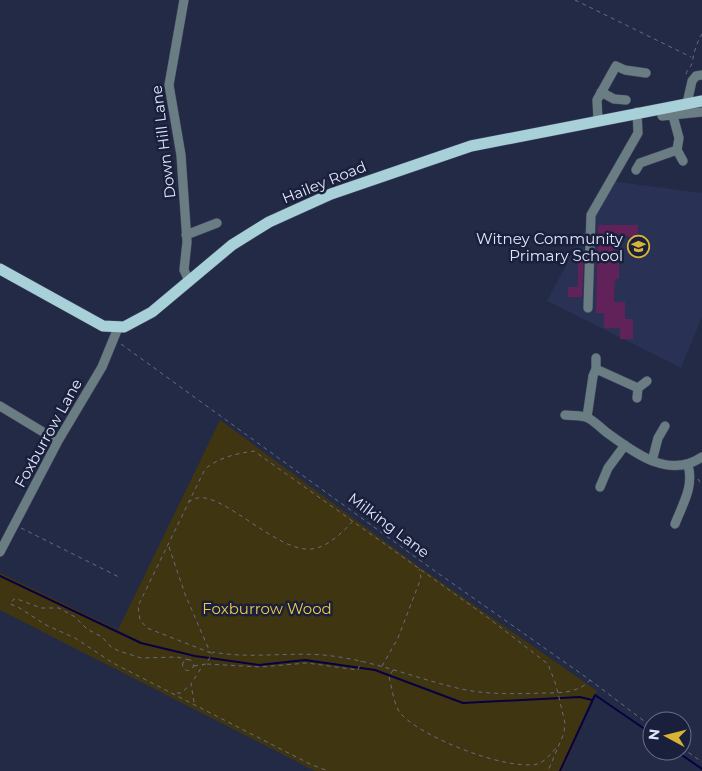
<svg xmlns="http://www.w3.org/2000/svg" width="702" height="771" viewBox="0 0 702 771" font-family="Montserrat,sans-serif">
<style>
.built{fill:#293154}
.green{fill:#403511}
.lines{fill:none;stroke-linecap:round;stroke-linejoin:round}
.stream{stroke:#080042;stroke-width:2}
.building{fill:#612159}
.minor-casing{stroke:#414863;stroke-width:10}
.major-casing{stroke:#414863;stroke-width:12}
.path{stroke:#666c85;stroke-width:1;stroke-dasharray:4 4;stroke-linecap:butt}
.minor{stroke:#6a7d82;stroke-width:9}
.major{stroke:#a7d0d9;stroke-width:11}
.labels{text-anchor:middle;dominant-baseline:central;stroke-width:5;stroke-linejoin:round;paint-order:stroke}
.street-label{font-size:15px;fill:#e0e6f9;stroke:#1a203b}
.poi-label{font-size:15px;fill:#e0e6f9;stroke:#1a203b;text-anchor:end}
.park-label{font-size:15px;fill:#eec949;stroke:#1a203b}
</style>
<rect width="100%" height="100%" fill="#232a46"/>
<path class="built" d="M611,181L702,193V317L681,368L547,301Z"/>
<path class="green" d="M220,420L421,568L597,691L562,771H315L0,610V573L118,630Z"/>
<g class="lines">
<path class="stream" d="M0,576L141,643L195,656L259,665L305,660L375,670L463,703L580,697L592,700
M676,751L702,769
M560,771L595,695L652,734"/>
</g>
<path class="building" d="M598,225H638V237L616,236L615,259H619V279H615L614,302H625V319H633V339H620V328H604V313H596Z
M578,252H584L582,297H568V287H578Z"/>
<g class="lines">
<defs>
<path id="minor" d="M184,0L169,85L181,155L187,242L184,270L189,281
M601,92L614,99L626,100
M687,103L692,81L696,76L702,75
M662,116L702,112
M673,116L679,138L677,150L683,161
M598,121L597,100L616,66L625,70L646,73
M636,170L640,163L677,150
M186,235L217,223
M588,308L591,215L638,133L637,112
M596,358V369
M637,398L638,388L647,381
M0,406L58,441
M565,415C572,416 582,415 588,418C594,421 600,427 606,432C634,452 668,480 702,457
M587,417L593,376L596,369L638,388
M652,461L658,438L665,426
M600,487L608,468L625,445
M675,524C683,503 694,487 688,465
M0,552L58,441L102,367L118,328"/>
<path id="major" d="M0,269L103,326L124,327L152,312L232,245L269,222L331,194L471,146L702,101"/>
</defs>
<use href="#minor" class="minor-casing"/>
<use href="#major" class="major-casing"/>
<path class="path" d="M575,0L691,57
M686,74C687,70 691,67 692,63C694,52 696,44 702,34
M121,344L425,564L590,680L652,727
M698,479L702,485
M188,502C191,501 195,498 198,498C224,493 278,553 312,549C328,547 343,532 353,521
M21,528L119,577
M169,547L185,594L210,652
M211,653L147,628L140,620L138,606L205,469C220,457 235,454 254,451L487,617L548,664L556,685L565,723L564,733L548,771
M182.5 665a5.5 5.5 0 1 1 11 0a5.5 5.5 0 1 1-11 0Z
M189,660L177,657L141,658L119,651L111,647L102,637L87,629L75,617L59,608H41L17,599H14L10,604L18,607L46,625L75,638L113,663L310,764L328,771
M207,664L261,667L307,663L358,670L361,661
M194,666L206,664L213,652C250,659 286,652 323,655C368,659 409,676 453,687C483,695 513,694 544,693C560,693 579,693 590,680
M382,666L398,638L421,578L419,569
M393,670L389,677C392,687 394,707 401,714C423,738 507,771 538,764C546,761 553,751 558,746
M177,693H181L190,685
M194,702L191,684L203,665
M682,748L702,762"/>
<use href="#minor" class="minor"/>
<use href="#major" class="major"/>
</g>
<defs>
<symbol id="school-ring" viewBox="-11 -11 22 22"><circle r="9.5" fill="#1a203b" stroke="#d7b434" stroke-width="1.5"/><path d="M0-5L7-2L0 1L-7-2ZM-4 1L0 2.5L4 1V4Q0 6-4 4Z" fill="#d7b434"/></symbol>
</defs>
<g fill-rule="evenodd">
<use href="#school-ring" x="626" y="234" width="25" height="25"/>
</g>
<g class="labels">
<g class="street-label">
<text transform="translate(163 142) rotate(-97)">Down Hill Lane</text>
<text transform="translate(324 182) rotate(-22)">Hailey Road</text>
<text transform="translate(48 433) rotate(-61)">Foxburrow Lane</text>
<text transform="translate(389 525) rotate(37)">Milking Lane</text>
</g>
<g class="poi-label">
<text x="623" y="238">Witney Community<tspan x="623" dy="17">Primary School</tspan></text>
</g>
<g class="park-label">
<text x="267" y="608">Foxburrow Wood</text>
</g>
</g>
<g transform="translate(667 736) rotate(277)"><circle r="24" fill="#1a203b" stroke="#696f87"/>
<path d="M0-4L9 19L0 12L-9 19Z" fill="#d7b434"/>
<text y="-8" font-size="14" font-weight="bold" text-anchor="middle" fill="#e0e6f9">N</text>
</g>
</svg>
